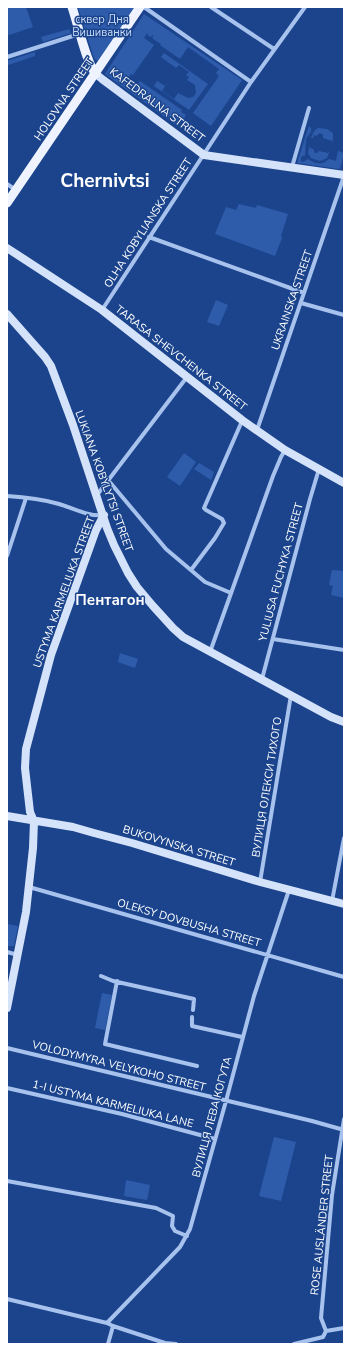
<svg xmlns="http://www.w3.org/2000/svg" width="351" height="1351" viewBox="0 0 351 1351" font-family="'Nunito Sans',sans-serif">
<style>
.green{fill:#2e5cab}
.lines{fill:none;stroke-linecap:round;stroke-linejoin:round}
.street{stroke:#a8c2ee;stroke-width:4}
.secondary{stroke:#d4e2fa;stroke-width:8}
.primary{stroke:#eef3ff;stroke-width:9}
.labels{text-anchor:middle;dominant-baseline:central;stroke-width:3;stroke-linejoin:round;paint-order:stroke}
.park-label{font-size:11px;fill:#cddefa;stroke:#1b448d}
.street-label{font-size:11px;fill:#fff;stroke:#1b448d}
.district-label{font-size:15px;font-weight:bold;fill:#fff;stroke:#1b448d}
.town-label{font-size:19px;font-weight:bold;fill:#fff;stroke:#1b448d}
</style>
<rect width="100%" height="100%" fill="#1b448d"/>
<path class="green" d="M7,7H26L33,27L9,35L7,34Z
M78,7H136L98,61L96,60L94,58Z
M144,14L242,80L211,126L193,113L219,76L216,73L219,69L188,47L180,59L160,45L161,43H159L152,38L154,36L152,35L151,37L147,35L148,33H147L144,38L154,45L133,75L131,74L127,80L136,86L140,81L182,110L181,112L186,115L182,122L179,120L176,125L105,74Z
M69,29L71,33L43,42L41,37Z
M35,52V56L8,65L7,61Z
M164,53L208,84L189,110L154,86L157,81L165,86L162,91L174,99L178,93L188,98L193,97L196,93L195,85L187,80L189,77L186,75L189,72L179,65L176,68L161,57Z
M309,126L311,128C312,133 308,135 306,139L305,155L301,157V161L303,162L308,159C315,164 322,166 329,159L336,161L338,151L344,153L340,169L297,163Z
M318,128L327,129L333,133V139L332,144V141L323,138V135L320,133L316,136L314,135L313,138H311L314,131Z
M310,144V148L313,149L315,153H317L319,151L328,153L330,150L327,158L320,161L311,158L308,153Z
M239,204L256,208L257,205L288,214L281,236L282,238L275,256L215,234L226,207L236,210Z
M216,300L228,305L219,326L207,322Z
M184,453L196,462L180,486L167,477Z
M199,463L214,472L211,480L194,469Z
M332,570L344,571V598L331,595L333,586L329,585Z
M120,653L138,659L135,668L118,662Z
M7,924L18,926L14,946H7Z
M102,993L112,995L105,1030L95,1028Z
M274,1137L296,1142L281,1201L259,1196Z
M126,1180L150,1185L147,1200L124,1196Z"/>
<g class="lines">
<path class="street" d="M144,7L251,82
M211,7L274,49
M7,57L79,34
M292,167L309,108
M7,184L16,190
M149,237L304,293
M301,303L344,315
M102,310L251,82L305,7
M257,430L344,176
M108,480L166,549L205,582L231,593
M97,495L187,377
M7,496C24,497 42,499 59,504C73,508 89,517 103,515
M7,556L26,498
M191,570L215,538L224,523L222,519L206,510L204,508L242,421
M273,639L344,650
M210,652L273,476L281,457L285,450
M262,679L310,499L319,469
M260,882L291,695
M29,887L344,977
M332,901L344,838
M7,952L18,955
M101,976L113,981L194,999L193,1010
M117,981L105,1044L197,1066
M192,1017V1026L242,1037
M7,1048L312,1121L344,1130
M7,1088L122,1114L215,1139
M7,1181L156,1208L173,1216L172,1226L175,1231L187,1236
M7,1299L107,1323L113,1326L165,1343L176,1344
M107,1323L180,1247L190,1229L226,1101L254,996L289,890
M326,1331L321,1318L332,1195L344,1119
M326,1331L344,1328
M108,1344L113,1326
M294,1344L323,1337L326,1331"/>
<path class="secondary" d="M96,74L102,79L204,155L344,175
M7,248L102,310L242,420L285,450L344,483
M7,314L45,357L51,366L73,425L107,528L114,545L128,573L137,587L153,606L173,628L183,637L331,717L344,722
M7,816L73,827L94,833L132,843L260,882L344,904
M7,1008L26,912L33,848L34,821L30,812L25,768L26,749L51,655L96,530L104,515"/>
<path class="primary" d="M72,7C77,21 87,66 96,74
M7,203L140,7"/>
</g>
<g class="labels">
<g class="park-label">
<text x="102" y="19">сквер Дня<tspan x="102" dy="13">Вишиванки</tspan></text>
</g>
<g class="street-label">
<text transform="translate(64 99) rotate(-56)">HOLOVNA STREET</text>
<text transform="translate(157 105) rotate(37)">KAFEDRALNA STREET</text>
<text transform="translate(148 223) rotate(-57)">OLHA KOBYLIANSKA STREET</text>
<text transform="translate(292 300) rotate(-71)">UKRAINSKA STREET</text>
<text transform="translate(181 358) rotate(38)">TARASA SHEVCHENKA STREET</text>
<text transform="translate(104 481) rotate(70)">LUKIANA KOBYLYTSI STREET</text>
<text transform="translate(281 572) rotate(-75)">YULIUSA FUCHYKA STREET</text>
<text transform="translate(64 592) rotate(-70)">USTYMA KARMELIUKA STREET</text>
<text transform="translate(267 787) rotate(-81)">ВУЛИЦЯ ОЛЕКСИ ТИХОГО</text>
<text transform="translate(179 846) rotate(17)">BUKOVYNSKA STREET</text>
<text transform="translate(189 923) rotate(16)">OLEKSY DOVBUSHA STREET</text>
<text transform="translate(119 1066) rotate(14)">VOLODYMYRA VELYKOHO STREET</text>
<text transform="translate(113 1104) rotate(14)">1-I USTYMA KARMELIUKA LANE</text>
<text transform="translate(212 1117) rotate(-75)">ВУЛИЦЯ ЛЕВА КОГУТА</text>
<text transform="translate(322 1225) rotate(-84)">ROSE AUSLÄNDER STREET</text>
</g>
<g class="district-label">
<text x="110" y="600">Пентагон</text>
</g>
<g class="town-label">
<text x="105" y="181">Chernivtsi</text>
</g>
</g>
<rect width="351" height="1351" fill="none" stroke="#ffffff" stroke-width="16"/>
</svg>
